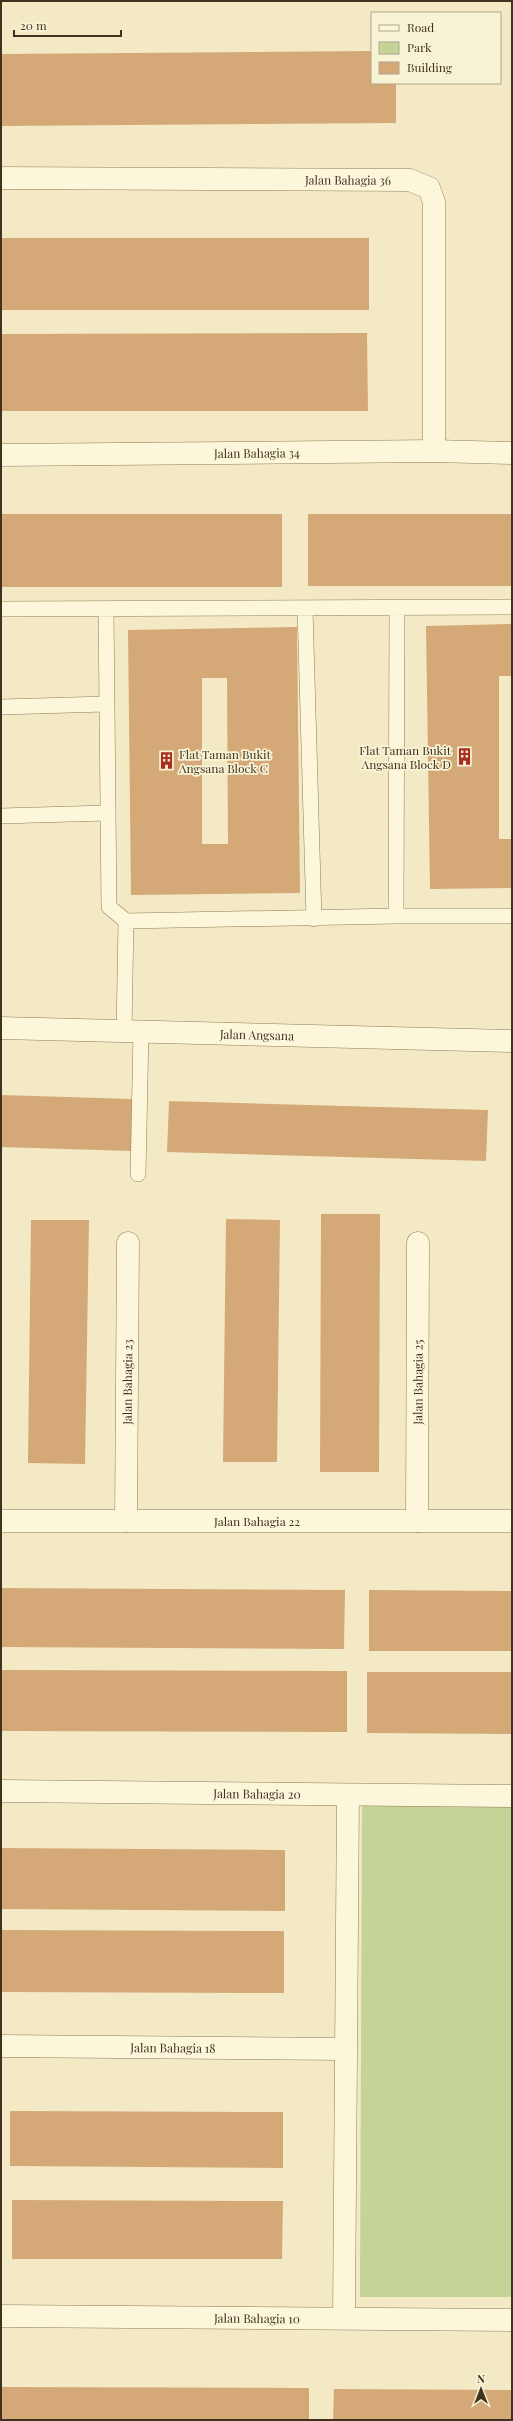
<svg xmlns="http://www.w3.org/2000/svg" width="513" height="2421" viewBox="0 0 513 2421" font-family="'Playfair Display',serif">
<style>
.green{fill:#c5d397}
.building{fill:#d5a877;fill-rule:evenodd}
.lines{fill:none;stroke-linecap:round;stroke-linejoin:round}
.lane-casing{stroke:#917c58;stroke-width:16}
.street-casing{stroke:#917c58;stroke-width:23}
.lane{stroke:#fcf6da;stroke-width:15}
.street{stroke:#fcf6da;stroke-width:22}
.labels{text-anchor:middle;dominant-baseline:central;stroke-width:3.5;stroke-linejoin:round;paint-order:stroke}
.street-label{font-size:12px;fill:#3f321e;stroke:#f9f3d6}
.poi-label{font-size:12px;fill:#3f321e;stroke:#f9f3d6;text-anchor:end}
</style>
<rect width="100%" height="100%" fill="#f3eac5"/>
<path class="green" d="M362,1798L512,1801V2297H360Z"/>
<path class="building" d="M372,51V83H396V123L1,126V54Z
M1,238H369V310H1Z
M367,333L368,411H1V334Z
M1,514H282V587H1Z
M308,514H512V586H308Z
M512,624V676H499V839H512V888L430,889L426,626Z
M297,627L300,893L131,895L128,630ZM202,678H227L228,844H202Z
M1,1095L132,1099L131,1151L1,1147Z
M169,1101L488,1110L486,1161L167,1152Z
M321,1214H380L379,1472H320Z
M226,1219L280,1220L277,1462H223Z
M31,1220H89L85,1464L28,1463Z
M1,1588L345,1590L344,1649L1,1647Z
M369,1590L512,1591V1651H369Z
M1,1670L347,1671V1732L1,1731Z
M367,1672H512V1734L367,1733Z
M1,1848L285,1850V1911L1,1909Z
M1,1930L284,1931V1993L1,1992Z
M10,2111L283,2112V2168L10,2166Z
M12,2200L283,2201L282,2259H12Z
M1,2387L309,2388V2420H1Z
M334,2389L512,2390V2420H333Z"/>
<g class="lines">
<defs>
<path id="lane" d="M305,608L314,919
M1,609L512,607
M106,609L109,907L126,921L396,916H512
M1,707L106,704
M1,816L107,813
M396,916L397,609
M124,1033L126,921
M138,1174L141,1032"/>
<g id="street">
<path id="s1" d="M1,178L410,180L429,188L434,202V451"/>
<path id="s2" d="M1,455L434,451L512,453"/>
<path id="s3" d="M1,1028L512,1041"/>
<path id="s4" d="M1,1521H512"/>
<path id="s5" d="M126,1521L128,1243"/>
<path id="s6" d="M417,1521L418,1243"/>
<path id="s7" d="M1,1791L512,1796"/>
<path id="s8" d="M1,2046L345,2049"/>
<path id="s9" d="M1,2316L512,2320"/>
<path d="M344,2318L348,1795"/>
</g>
</defs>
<use href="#lane" class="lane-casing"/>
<use href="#street" class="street-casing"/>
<use href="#lane" class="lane"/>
<use href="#street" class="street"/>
</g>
<defs>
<symbol id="building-bare" viewBox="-9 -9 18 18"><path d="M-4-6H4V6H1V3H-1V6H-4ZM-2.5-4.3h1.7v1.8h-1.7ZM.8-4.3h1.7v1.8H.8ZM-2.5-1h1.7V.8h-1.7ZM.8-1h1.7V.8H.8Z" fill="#a72f21" stroke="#f9f3d6" stroke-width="2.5" paint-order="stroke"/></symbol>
</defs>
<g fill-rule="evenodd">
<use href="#building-bare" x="452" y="744" width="25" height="25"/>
<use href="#building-bare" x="154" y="748" width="25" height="25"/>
</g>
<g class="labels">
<g class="street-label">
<text stroke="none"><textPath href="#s1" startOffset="347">Jalan Bahagia 36</textPath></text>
<text stroke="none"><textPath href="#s2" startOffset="256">Jalan Bahagia 34</textPath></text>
<text stroke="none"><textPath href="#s3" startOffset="256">Jalan Angsana</textPath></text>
<text stroke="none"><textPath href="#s5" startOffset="139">Jalan Bahagia 23</textPath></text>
<text stroke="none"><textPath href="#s6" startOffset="139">Jalan Bahagia 25</textPath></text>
<text stroke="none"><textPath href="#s4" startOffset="256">Jalan Bahagia 22</textPath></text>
<text stroke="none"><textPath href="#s7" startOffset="256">Jalan Bahagia 20</textPath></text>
<text stroke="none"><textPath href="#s8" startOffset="172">Jalan Bahagia 18</textPath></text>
<text stroke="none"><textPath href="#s9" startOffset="256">Jalan Bahagia 10</textPath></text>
</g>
<g class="poi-label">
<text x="451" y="750">Flat Taman Bukit<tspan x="451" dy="14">Angsana Block D</tspan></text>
<text x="179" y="754" text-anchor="start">Flat Taman Bukit<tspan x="179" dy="14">Angsana Block C</tspan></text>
</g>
</g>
<rect width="513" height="2421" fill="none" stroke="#3f321e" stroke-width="4"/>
<rect x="371" y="12" width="130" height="72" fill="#f9f3d6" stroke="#afa68c"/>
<rect x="379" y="25" width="20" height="6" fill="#fcf6da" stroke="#afa68c"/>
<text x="407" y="32" font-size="12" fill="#3f321e">Road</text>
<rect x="379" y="42" width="20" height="12" fill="#c5d397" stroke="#afa68c"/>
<text x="407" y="52" font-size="12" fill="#3f321e">Park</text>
<rect x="379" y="62" width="20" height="12" fill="#d5a877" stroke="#afa68c"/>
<text x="407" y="72" font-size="12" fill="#3f321e">Building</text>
<g transform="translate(481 2389)" stroke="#f9f3d6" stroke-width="3" paint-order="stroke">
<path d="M0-3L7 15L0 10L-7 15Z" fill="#3f321e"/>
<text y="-6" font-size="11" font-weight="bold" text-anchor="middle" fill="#3f321e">N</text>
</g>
<path d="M14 30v6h107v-6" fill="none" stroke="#3f321e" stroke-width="2"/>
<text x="20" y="30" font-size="12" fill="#3f321e" stroke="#f9f3d6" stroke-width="3" paint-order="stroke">20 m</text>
</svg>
